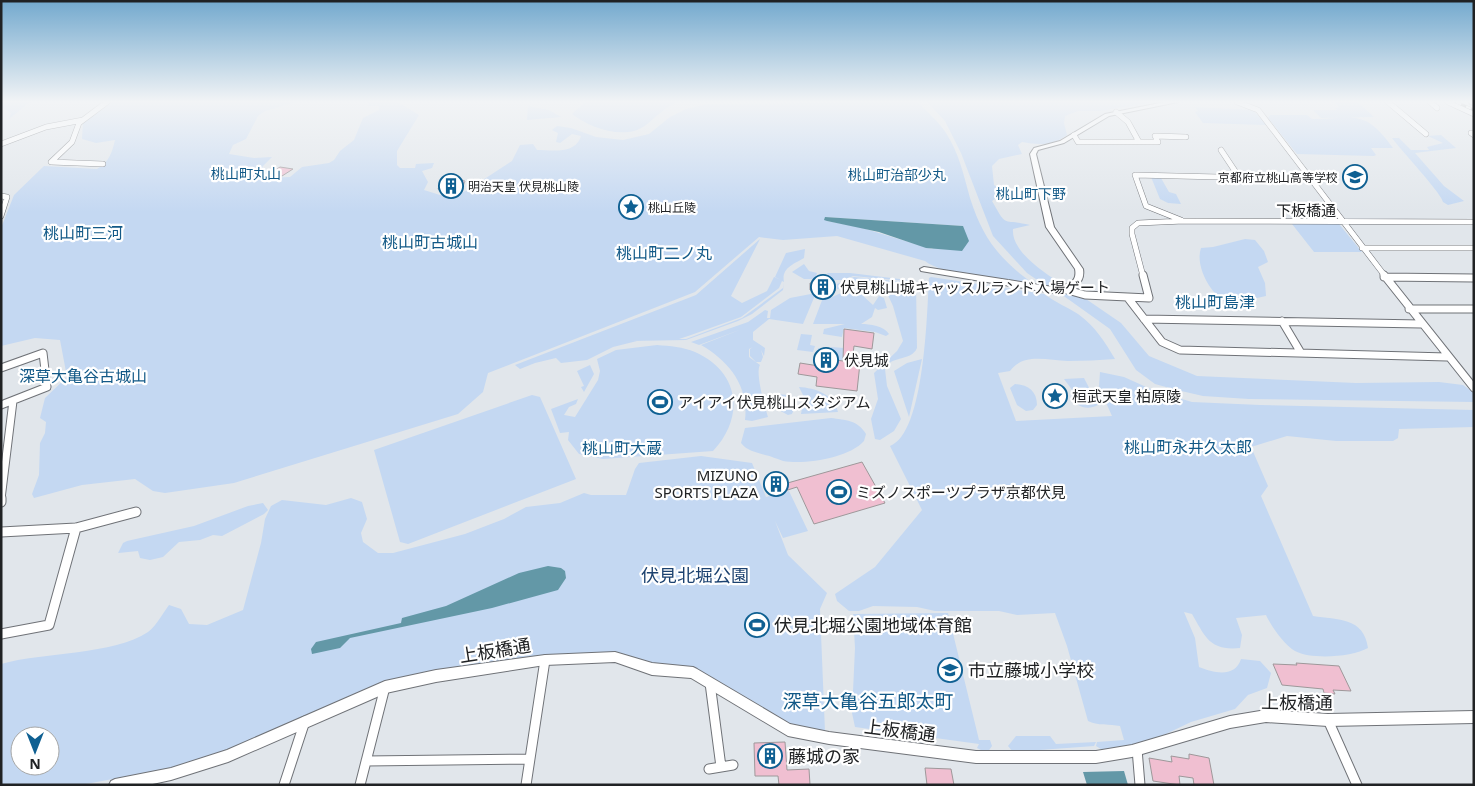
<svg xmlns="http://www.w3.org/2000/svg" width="1475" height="786" viewBox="0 0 1475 786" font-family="'Noto Sans','Noto Sans JP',sans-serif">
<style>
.green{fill:#c4d8f2;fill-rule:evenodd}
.water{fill:#6398a7}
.building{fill:#f0bfd1;stroke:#9e989a}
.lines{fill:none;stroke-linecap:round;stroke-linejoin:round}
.street-far2-casing{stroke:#6f7277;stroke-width:6}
.street-far1-casing{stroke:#6f7277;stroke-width:9}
.street-casing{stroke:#6f7277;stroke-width:11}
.secondary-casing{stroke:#6f7277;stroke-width:2}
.highway-casing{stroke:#6f7277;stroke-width:2}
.street-far2{stroke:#fff;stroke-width:5}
.street-far1{stroke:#fff;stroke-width:7}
.street{stroke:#fff;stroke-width:9}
.secondary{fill:#fff;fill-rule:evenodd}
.highway{fill:#fff;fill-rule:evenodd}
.rail-casing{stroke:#3e4143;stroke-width:3}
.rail{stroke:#fff;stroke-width:2;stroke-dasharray:5.5;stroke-linecap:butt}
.labels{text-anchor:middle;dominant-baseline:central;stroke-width:4.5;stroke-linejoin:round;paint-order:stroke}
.far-poi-label{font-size:12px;fill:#202224;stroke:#fff;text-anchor:start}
.far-neighbourhood-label{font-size:14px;fill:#125987;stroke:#fff}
.street-label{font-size:15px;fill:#202224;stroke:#fff}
.poi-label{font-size:15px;fill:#202224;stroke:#fff;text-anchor:start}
.neighbourhood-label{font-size:16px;fill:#125987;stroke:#fff}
.near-park-label{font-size:18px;fill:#1c4270;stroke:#fff}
.near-poi-label{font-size:18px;fill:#202224;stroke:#fff;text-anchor:start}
.near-street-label{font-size:18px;fill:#202224;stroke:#fff}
.near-neighbourhood-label{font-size:19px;fill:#125987;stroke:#fff}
</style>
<rect width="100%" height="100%" fill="#e1e6eb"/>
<path class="green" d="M1,102H30L9,119L11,113L4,108L1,109Z
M110,102H296L265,111L258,116L246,139L233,145L229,154L254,158L272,157L262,167L266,169L269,178L290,177L302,167L329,163L334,160L340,151L354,140L363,118L379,110V106H368L369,102H398L419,115L397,151V165L400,168H415L416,164L434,163L432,168L422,171L428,182L424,190L440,195H456L466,191L512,161L520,145L533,144L537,150C552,150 575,155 581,136L572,134L560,143L556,142L558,133L552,130L557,126L571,128L596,137L623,140L649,134L670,117L686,109L707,104L918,102C927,112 939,122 946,133C959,153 964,176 970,198C983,239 1000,260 1035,285C1007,280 946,277 925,261L837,236L783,240L759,237L695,292L488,373L483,392L458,414L234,483L165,493L153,491L135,479L82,485L34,498L32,494L39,475L40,443L45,433L46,422L40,418L45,398L67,377L60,340L35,338L1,346V228L14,195L44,166L97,169C109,162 112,153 115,140L96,143L82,139L83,122ZM825,217L963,226L932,249L859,227L827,221Z
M585,102H678C665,107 656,117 646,125C625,141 590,128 572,114Z
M927,102H1157L1099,111H1078L1065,116L1064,123L1067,135C1053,146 1039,145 1022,142L1018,145L1022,154L999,159L992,166L994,185L997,187L995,190L996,198L992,201C1008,229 1001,218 1030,225L1013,229C1011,251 1044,273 1061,283L1062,286H1046L1027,273L993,236L961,153L945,121Z
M1334,102H1358L1374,117L1321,118L1313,110H1337L1335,108L1339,107Z
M528,106L549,110L561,117L527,120Z
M1195,107L1253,110L1267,125L1203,123L1195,112L1198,111Z
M1270,115H1307L1312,119C1356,118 1365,109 1393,148H1371L1376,155L1374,156L1297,154L1268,118Z
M1441,135L1456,148L1415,153L1444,186L1464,201L1448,205L1443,202C1443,195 1400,149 1392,138H1399L1411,150H1429L1427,147L1443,143L1428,136Z
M1151,177L1161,178L1169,192L1176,194L1181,204L1168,203L1160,199Z
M1292,224H1339L1362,252H1314Z
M760,239L731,296L742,303L767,291L774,277L781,280L775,277L786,253L805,249L804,258C794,264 781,268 784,282L782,281L779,288L741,317L691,335L679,339H667H686L742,318L783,288L784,282L783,290L752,314L738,321L686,340L629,341H637L613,347L587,360L561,363L556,358L535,363L520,369L515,365L696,295Z
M1245,239L1255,240L1264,251L1268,262L1258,267L1265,283L1266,296L1243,301H1224C1209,291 1195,265 1201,248L1213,247Z
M804,264L809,271L817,273L815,279H804L792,272Z
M827,273H850L916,281V282L853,276L844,280H831Z
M854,277L916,283L917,348C911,362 890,355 885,369L887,386L901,419L894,431L880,440L875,439L871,419L878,399L874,373L897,351L903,341L893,306L887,293L882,288L857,285L837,289V284Z
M931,277L1044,294C1055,302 1067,307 1078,314C1095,326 1105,342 1115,359C1100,360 1084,361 1068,361C1048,361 1024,352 1010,371L998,373L1016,421L1112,416L1099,387L1100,372L1124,377L1155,391L1192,402L1260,405L1474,410V427L1399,429L1398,438L1393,441H1336L1287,436L1251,447L1268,486L1261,496L1313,616C1338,620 1364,617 1368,648C1352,657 1312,660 1295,651C1285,646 1271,626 1266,615L1236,618L1242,635L1240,648C1209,651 1205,636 1192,614L1184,612L1195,638L1199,667C1214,673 1235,678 1241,659L1260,661L1271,673L1267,688L1248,695L1235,709L1191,722L1147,743L1104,751L1096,746L1097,742L1124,740L1120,726C1110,724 1097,726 1088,721L1067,646L1055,613L1017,615L999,611H935L917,607L873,606L859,611H849L837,601L835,594L875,567L922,510L890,446C925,433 927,311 929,278Z
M816,293L803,324L769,319L753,332V340L765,348L764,356L761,350L763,357L761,362H756L750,356V349L753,347L749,349V357L760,365C755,373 765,407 768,417L752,421L745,420C749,386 729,361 701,345L742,329L699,345L691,342L748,322L765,310L768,311L767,318H770L771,310L790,298Z
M841,293L862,295L873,305L879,296L884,298L887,308L878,310L875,308L872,317L861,324C870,324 884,326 889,334L886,336L875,332L844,328L842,337L823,334L824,329L845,324H813L824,295L830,298Z
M1061,294H1074L1086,299L1121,323L1149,356L1197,376L1356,383L1439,382L1463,385L1474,393V402L1249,399L1203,396L1177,390L1155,384L1136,370L1110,329Z
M801,334L812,335L810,345L815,346L813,352L797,350Z
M657,345C670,346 683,347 695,352C740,372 745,417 713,451L603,459L579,454L568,440L569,432L560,433L551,409L578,399L576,404L569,407L564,415L575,417L598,380L600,371L597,359L616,350Z
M831,347L844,348L843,361L820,358L818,365H815L818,348L830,350Z
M922,359L909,417L894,371L907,363Z
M590,365L594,374L584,392L581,387L584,386L577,371Z
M1084,378L1098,405C1087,411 1076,407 1071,396L1073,391L1064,379Z
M1015,384C1028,385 1037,391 1037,405L1033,410L1026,411L1017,405L1010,388Z
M799,387C815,388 834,394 838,412L801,414L804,397Z
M776,394L788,395L796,404L792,414L788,415L775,408L772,401Z
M532,395L540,397L576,479L408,544L400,542L374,450Z
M831,418C845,420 858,420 866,434L864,441C849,458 805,465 783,461C777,459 771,456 765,455C756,452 747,451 741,443L745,428Z
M701,456L752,463L766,497L789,491L808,531L783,538L775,521L788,555L827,593L820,609L825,732L790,727L696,671L656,666L612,655L420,675L230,750L181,766L81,785H1V664C43,652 114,655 148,632C156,626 163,613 169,605L181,609L189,624L207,625L243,610L261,543L265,519L271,506L282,500L326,505L351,498L362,502L367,519L361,533L363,542L378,553H393L465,534L504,519L526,507L560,503L584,493L591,495H626L635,469L639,463ZM20,736H50V766H20Z
M263,503L268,510L264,514L222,536L213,535L200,540L179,542L163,557L150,560L140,558L138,551L118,553L123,543L127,541L194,526L248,506Z
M948,613L979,740H990L992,746L987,753L977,748L979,744L855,727L852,713L855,648L853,614Z
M1016,736H1050L1056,744L1096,742L1094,746L1013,752L1008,746Z"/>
<path class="water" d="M825,217L963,226L969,241L962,251L926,248L879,232L827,221L824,220Z
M548,566L561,568L565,571L566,578L558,590L492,608L350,638L340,648L312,654L311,649L316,642L401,623L402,618L446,606L519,573Z
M1124,771L1128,785H1087L1083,772Z"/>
<path class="building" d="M280,167L293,169L282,176L269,174Z
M455,178L465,181L462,189L448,193L438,189L441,182Z
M816,281L835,284V291L810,290V283H816Z
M844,329L874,333L872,349L854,346L852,362L860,363L857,391L816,386L817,377L798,374L800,363L819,366L820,358L843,361Z
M862,462L885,503L814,524L797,487L772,495L765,478L779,474L784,484Z
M1296,663L1339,666L1351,691L1333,690L1335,694L1324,693L1323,689L1282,685L1273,664L1297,665Z
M785,742L787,770L809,769L810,785H779L778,776H755L754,743Z
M1189,754L1209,758L1214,785H1194L1193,778L1179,776L1180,785L1153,781L1149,758L1172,762L1171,756L1189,759Z
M925,768L951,769L954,785H927Z"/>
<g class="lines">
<defs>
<path id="street-far2" d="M1237,102L1258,110L1385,276
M1388,102L1426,134
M1430,102L1437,108
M1448,102L1474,114
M83,120L79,123L72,142L51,162L103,164
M1474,133H1471L1474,135
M1074,135L1078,142H1139L1128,122L1116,112
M1139,142H1158L1155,136L1186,137
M1,144L46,127L83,120L107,102
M1221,150L1239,177
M1,196L7,197L1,216
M1181,220L1146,206L1135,175L1309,179
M1362,248H1474
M1143,276L1132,234V228L1138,223L1184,221L1474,222"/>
<path id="street-far1" d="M1384,275L1474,388
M1384,277L1474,278
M1064,289L1085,295L1149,298L1143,275
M1128,298L1162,342L1180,350L1447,357
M1409,309H1474
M1144,319L1421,324
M1282,321L1301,353
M1,368L43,353L47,387L1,405
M1,499L13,401"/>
<path id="street" d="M1,502V498
M1,532L76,528L136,512
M1,634L49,625L76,528
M710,683L721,767
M1328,720L1357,785
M1137,749L1140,785
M366,761L530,759
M709,769L733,765
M284,785L305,721
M360,785L385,687
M526,785L545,660"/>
<path id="secondary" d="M1165,102H1178L1109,116L1064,143L1038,150L1036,154L1054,227L1083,269C1086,288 1067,290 1053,293L921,271L920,269L924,267L1053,287C1065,285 1078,284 1075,269L1046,227L1030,154L1034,148L1060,141L1105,114Z
M615,652L652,663L693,667L697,669L790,724L829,732L976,751H1096L1132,745L1230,716L1266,710L1328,714L1474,711V723L1328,726L1266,722L1230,728L1132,757L1096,763H976L829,744L788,736L691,678L652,675L615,662L545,665L436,682L386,693L228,762L171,780L148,785H109L111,781L115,779L171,768L227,750L385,681L436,670L545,655Z"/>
<path id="highway" d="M1469,102H1474V105L1470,104Z"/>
</defs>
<use href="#street-far2" class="street-far2-casing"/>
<use href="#street-far1" class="street-far1-casing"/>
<use href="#street" class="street-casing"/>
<use href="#secondary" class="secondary-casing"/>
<use href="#highway" class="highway-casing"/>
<use href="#street-far2" class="street-far2"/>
<use href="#street-far1" class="street-far1"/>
<use href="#street" class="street"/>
<use href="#secondary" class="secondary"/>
<use href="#highway" class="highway"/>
<defs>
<path id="rail" d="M1456,102L1474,110"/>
</defs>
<use href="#rail" class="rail-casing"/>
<use href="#rail" class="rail"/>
</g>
<linearGradient id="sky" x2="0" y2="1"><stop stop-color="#73a9ce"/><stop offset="0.48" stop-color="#f2f4f6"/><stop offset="1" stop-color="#f2f4f6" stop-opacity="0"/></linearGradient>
<rect width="1475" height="212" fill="url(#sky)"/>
<defs>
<symbol id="school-ring" viewBox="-11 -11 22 22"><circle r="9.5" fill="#fff" stroke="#0f6092" stroke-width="1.5"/><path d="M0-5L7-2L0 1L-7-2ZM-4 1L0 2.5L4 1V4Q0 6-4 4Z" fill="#0f6092"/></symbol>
<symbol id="building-ring" viewBox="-11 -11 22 22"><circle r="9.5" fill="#fff" stroke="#0f6092" stroke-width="1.5"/><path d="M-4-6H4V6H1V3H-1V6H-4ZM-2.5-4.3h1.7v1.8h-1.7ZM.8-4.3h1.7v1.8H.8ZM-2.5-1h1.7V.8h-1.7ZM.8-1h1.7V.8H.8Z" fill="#0f6092"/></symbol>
<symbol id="sight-ring" viewBox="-11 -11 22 22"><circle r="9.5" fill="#fff" stroke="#0f6092" stroke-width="1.5"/><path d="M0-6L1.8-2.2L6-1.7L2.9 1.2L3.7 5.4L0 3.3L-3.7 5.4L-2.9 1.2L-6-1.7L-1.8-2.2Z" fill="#0f6092"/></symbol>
<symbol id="stadium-ring" viewBox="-11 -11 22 22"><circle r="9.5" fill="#fff" stroke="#0f6092" stroke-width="1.5"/><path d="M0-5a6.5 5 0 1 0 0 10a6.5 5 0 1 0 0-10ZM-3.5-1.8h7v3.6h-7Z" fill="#0f6092"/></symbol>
</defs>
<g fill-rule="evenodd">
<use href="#school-ring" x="1341" y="163" width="28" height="28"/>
<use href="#building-ring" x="437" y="172" width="28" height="28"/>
<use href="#sight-ring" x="617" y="193" width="28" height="28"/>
<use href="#building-ring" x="809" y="273" width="28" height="28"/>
<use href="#building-ring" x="812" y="346" width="28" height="28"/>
<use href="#sight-ring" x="1041" y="382" width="28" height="28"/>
<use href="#stadium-ring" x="646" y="388" width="28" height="28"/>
<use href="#building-ring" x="762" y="470" width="28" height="28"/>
<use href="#stadium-ring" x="825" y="478" width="28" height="28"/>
<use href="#stadium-ring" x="743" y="611" width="28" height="28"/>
<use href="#school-ring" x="936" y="656" width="28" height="28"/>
<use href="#building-ring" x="756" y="742" width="28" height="28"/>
</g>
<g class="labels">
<g class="far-poi-label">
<text x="1338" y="177" text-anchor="end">京都府立桃山高等学校</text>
<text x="468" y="186">明治天皇 伏見桃山陵</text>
<text x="648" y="207">桃山丘陵</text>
</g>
<g class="far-neighbourhood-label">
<text x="246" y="173">桃山町丸山</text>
<text x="897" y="174">桃山町治部少丸</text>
<text x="1031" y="193">桃山町下野</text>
</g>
<g class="street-label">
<text x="1306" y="210">下板橋通</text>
</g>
<g class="poi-label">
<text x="840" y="287">伏見桃山城キャッスルランド入場ゲート</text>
<text x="844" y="360">伏見城</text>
<text x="1072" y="396">桓武天皇 柏原陵</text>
<text x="678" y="402">アイアイ伏見桃山スタジアム</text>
<text x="758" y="475" text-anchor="end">MIZUNO<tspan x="758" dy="17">SPORTS PLAZA</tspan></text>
<text x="856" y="492">ミズノスポーツプラザ京都伏見</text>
</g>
<g class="neighbourhood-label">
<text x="83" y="233">桃山町三河</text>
<text x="430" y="242">桃山町古城山</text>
<text x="664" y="253">桃山町二ノ丸</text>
<text x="1215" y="302">桃山町島津</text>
<text x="83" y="376">深草大亀谷古城山</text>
<text x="1188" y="447">桃山町永井久太郎</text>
<text x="622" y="448">桃山町大蔵</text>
</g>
<g class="near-park-label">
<text x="695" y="575">伏見北堀公園</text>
</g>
<g class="near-poi-label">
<text x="774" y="625">伏見北堀公園地域体育館</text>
<text x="968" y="670">市立藤城小学校</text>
<text x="788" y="756">藤城の家</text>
</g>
<g class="near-street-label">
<text transform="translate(495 650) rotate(-9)">上板橋通</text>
<text transform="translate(1297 702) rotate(1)">上板橋通</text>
<text transform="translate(900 730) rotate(7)">上板橋通</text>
</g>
<g class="near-neighbourhood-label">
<text x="868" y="701">深草大亀谷五郎太町</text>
</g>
</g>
<rect width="1475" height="786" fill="none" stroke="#202224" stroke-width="5"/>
<g transform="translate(35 751) rotate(180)"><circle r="24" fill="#ffffff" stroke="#a6a7a7"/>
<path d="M0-4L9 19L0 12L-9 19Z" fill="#0f6092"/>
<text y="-8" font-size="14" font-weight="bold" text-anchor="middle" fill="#202224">N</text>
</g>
</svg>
